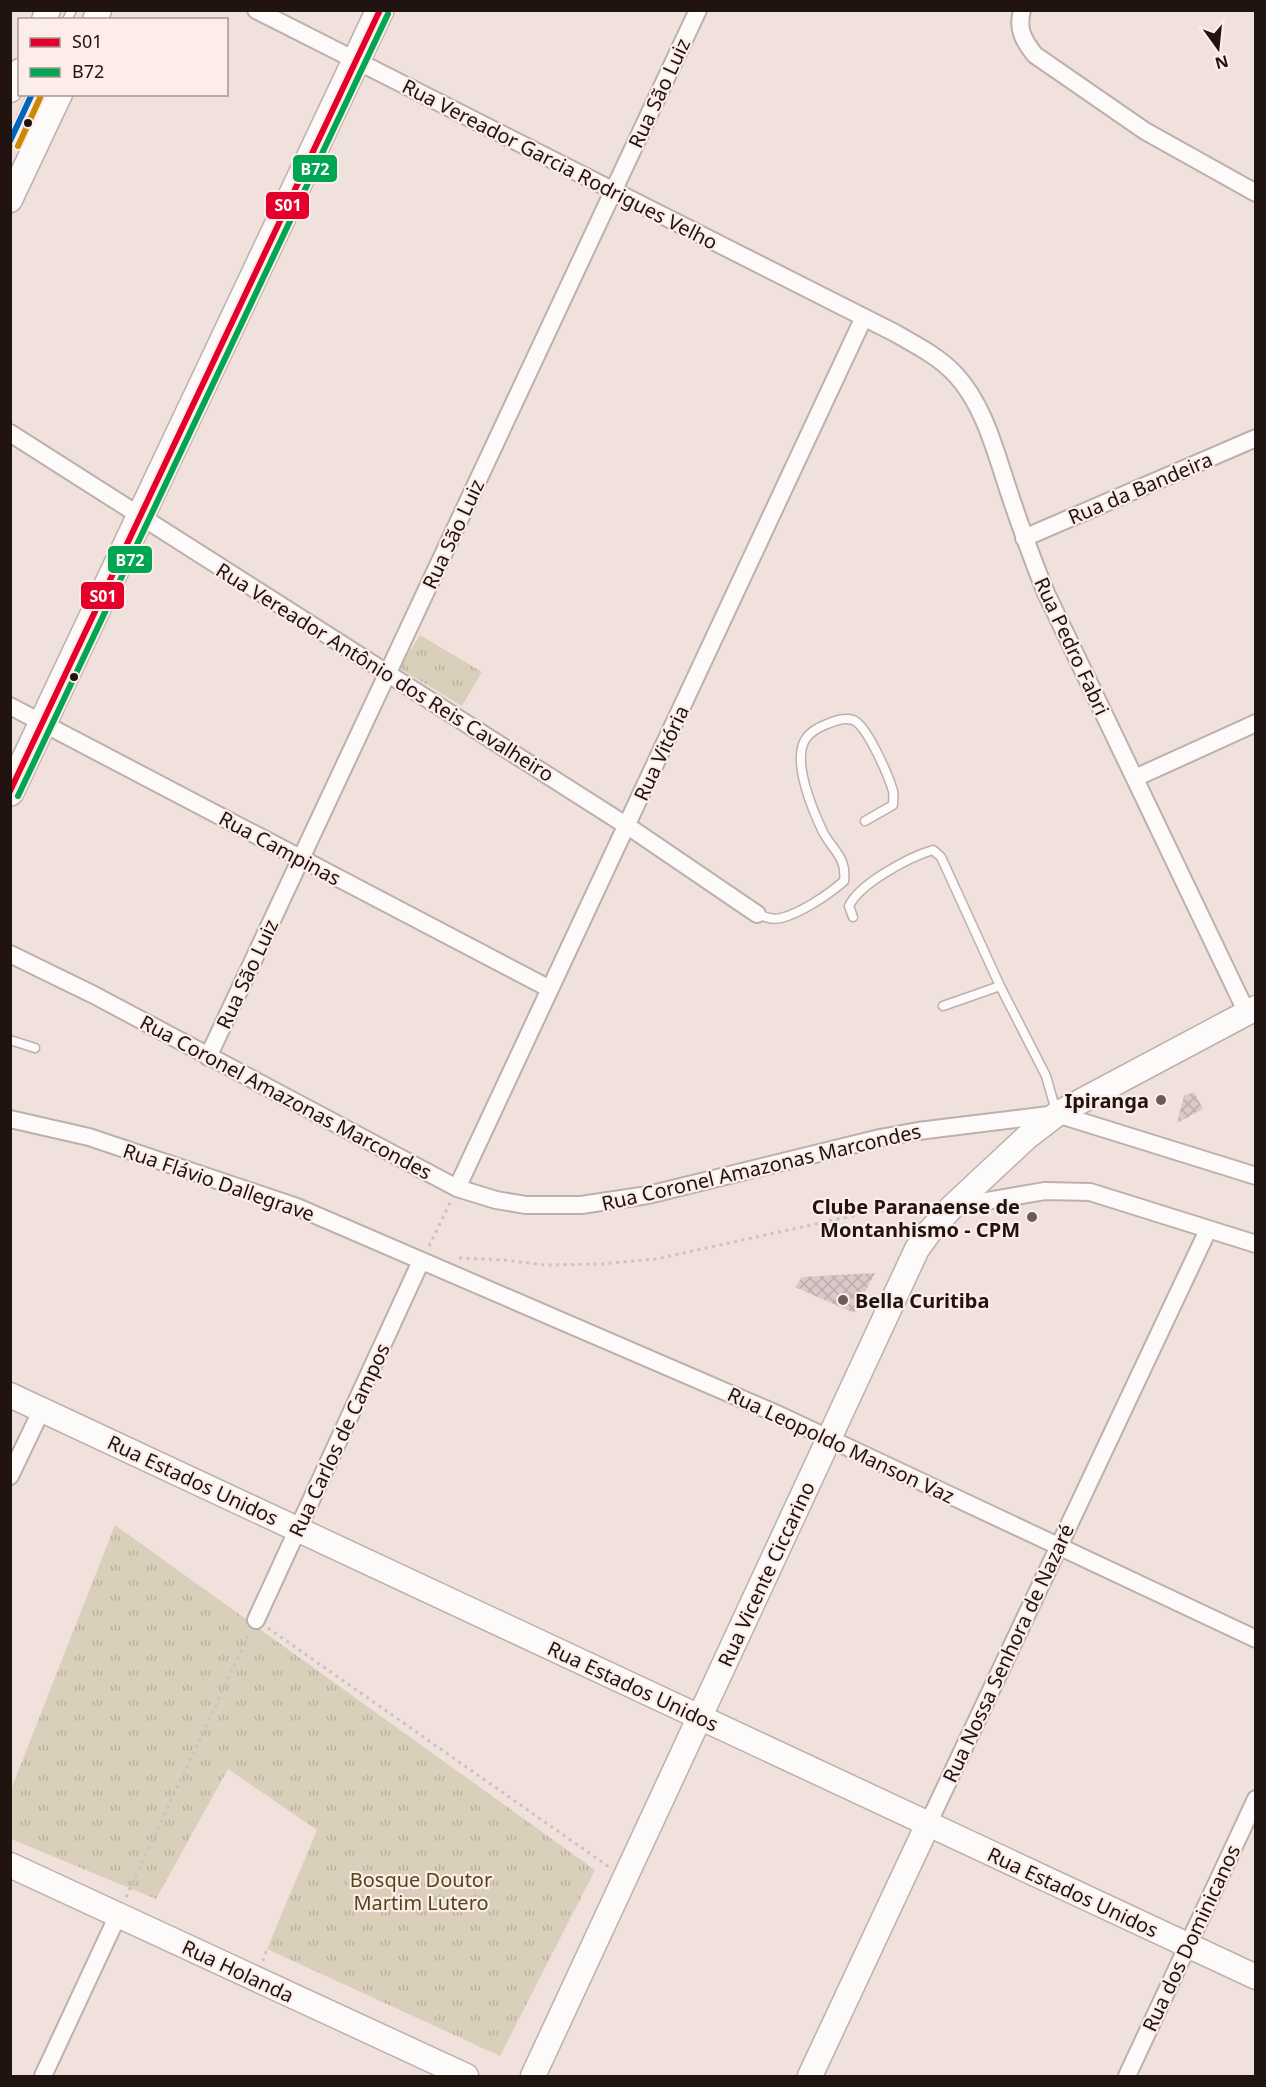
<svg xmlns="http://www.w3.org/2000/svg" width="1266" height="2087" viewBox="0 0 1266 2087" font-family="'Noto Sans',sans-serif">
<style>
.park{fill:url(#park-tufts)}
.building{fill:url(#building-cross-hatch)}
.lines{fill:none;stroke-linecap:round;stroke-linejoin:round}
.lane-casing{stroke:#bdb0ac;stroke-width:11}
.street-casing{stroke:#bdb0ac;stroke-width:20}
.secondary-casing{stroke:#bdb0ac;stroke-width:27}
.primary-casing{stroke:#bdb0ac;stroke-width:30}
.path{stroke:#c9c4c2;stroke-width:3;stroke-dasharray:3 4.5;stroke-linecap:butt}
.lane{stroke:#fdfafa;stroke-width:8}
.street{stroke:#fdfafa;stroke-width:16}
.secondary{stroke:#fdfafa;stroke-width:24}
.primary{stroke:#fdfafa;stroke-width:27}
.bus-1-casing{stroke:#fcede9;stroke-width:10}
.bus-2-casing{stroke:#fcede9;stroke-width:10}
.bus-3-casing{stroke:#fcede9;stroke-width:10}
.bus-4-casing{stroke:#fcede9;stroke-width:10}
.bus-1{stroke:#e4002b;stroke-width:6}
.bus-2{stroke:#00a651;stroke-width:6}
.bus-3{stroke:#0065bd;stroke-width:6}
.bus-4{stroke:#cc8903;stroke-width:6}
.bus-dot{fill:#201310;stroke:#fcede9;stroke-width:2}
.poi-dot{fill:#695b57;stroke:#fcede9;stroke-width:2}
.labels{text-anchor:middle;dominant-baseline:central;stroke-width:4.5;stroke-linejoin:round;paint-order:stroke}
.street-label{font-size:20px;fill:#201310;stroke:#fcede9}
.poi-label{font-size:20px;font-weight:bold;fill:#201310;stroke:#fcede9;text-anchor:end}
.park-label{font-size:20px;fill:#504715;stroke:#fcede9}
.line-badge{stroke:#fcede9;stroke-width:2}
.badge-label{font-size:16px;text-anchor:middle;font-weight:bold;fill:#fff}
</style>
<defs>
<pattern id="park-tufts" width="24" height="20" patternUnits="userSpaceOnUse" patternTransform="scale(1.5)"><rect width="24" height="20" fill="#dacfba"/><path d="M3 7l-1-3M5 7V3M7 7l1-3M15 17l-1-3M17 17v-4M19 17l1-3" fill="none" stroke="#bbb19f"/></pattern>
<pattern id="building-cross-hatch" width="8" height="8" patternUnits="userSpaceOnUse" patternTransform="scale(1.5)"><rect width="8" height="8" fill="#d9cac9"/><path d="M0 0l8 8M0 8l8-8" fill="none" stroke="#baadac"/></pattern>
</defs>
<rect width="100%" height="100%" fill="#f1e1dc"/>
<path class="park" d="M420,635L482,672L462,706L399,668Z
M115,1525L595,1870L500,2056L267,1949L317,1830L228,1769L156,1899L11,1839L10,1792Z"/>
<path class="building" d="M1194,1092L1203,1109L1177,1123L1184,1096Z
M875,1273L854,1313L795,1287L802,1277Z"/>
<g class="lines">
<defs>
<path id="lane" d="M67,20L72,10
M10,142L32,94
M757,914C765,917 772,920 781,918C801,913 828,895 844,881C847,857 833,851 823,832C813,811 792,762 805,740C809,733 819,727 827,724C834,721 845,717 853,720C867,725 889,777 893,791C894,796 893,801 893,805L865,821
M853,917L849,906C859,884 909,857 933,850L941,857L1000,986
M943,1006L1000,986L1046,1076L1056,1111
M10,1040L35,1048"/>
<path id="street" d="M256,10L895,333C916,345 938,356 955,374C985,406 996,454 1010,495C1021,528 1033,561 1046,593L1247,1013
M1022,10C1017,29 1023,40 1035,55L1145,131L1256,193
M10,433L635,831L757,914
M1024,538L1256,438
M10,706L550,989
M1135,778L1256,723
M10,954L94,995L457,1188L496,1200L526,1205H581L648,1195L880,1138L918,1131L1057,1114L1256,1176
M208,1057L698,10
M10,1119L89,1137L297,1207L777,1414L1256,1639
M457,1188L864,317
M952,1207L1045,1191L1090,1192L1256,1244
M10,1476L42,1409
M256,1620L421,1261
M928,1824L1208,1230
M43,2076L118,1915
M1127,2076L1256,1799"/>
<path id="secondary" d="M44,20L48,10
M95,20L99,10
M10,90L20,71
M10,200L60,94
M10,1395L1256,1977
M10,1865L466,2076
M533,2076L917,1249L930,1231L952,1207L1027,1137L1057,1114L1256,1008
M810,2076L928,1824"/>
<path id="primary" d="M10,792L380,10"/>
</defs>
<use href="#lane" class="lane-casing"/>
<use href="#street" class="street-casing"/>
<use href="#secondary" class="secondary-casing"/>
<use href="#primary" class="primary-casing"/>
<path class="path" d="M429,1246L451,1201
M459,1258L504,1260L545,1265L600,1264L656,1259L852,1216L926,1204
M268,1628L609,1867
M126,1897L249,1634
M263,1961L267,1949"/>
<use href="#lane" class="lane"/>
<use href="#street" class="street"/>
<use href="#secondary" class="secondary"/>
<use href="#primary" class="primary"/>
<defs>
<path id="bus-1" d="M10,791L380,10"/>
<path id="bus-2" d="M18,796L388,14"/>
<path id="bus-3" d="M10,141L32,94"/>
<path id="bus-4" d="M18,146L40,98"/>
</defs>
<use href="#bus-1" class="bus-1-casing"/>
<use href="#bus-2" class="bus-2-casing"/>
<use href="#bus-3" class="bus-3-casing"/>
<use href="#bus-4" class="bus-4-casing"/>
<use href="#bus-1" class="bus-1"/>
<use href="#bus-2" class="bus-2"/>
<use href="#bus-3" class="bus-3"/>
<use href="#bus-4" class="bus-4"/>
</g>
<g class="bus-dot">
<circle cx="28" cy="123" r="5"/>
<circle cx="74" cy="677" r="5"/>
</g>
<g class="poi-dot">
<circle cx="1161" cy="1100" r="6"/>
<circle cx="1032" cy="1217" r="6"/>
<circle cx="843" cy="1300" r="6"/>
</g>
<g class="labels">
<g class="street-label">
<text transform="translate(659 93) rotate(-65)">Rua São Luiz</text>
<text transform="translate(560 164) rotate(27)">Rua Vereador Garcia Rodrigues Velho</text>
<text transform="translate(1140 488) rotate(-23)">Rua da Bandeira</text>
<text transform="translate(453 534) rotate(-65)">Rua São Luiz</text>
<text transform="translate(1072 646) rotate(65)">Rua Pedro Fabri</text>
<text transform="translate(385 672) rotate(32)">Rua Vereador Antônio dos Reis Cavalheiro</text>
<text transform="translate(661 753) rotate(-65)">Rua Vitória</text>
<text transform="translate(280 848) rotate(28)">Rua Campinas</text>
<text transform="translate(247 974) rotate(-65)">Rua São Luiz</text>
<text transform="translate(286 1097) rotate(28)">Rua Coronel Amazonas Marcondes</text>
<text transform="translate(761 1167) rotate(-13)">Rua Coronel Amazonas Marcondes</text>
<text transform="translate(219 1182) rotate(19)">Rua Flávio Dallegrave</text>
<text transform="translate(339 1440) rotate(-65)">Rua Carlos de Campos</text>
<text transform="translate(841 1445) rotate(25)">Rua Leopoldo Manson Vaz</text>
<text transform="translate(193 1480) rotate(25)">Rua Estados Unidos</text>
<text transform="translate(766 1574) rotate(-65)">Rua Vicente Ciccarino</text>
<text transform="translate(1008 1653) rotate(-65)">Rua Nossa Senhora de Nazaré</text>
<text transform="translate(633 1686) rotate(25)">Rua Estados Unidos</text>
<text transform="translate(1073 1892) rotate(25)">Rua Estados Unidos</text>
<text transform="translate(1191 1938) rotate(-65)">Rua dos Dominicanos</text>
<text transform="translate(238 1971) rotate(25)">Rua Holanda</text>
</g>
<g class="poi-label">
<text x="1149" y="1100">Ipiranga</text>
<text x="1020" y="1206">Clube Paranaense de<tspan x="1020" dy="23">Montanhismo - CPM</tspan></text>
<text x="855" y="1300" text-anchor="start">Bella Curitiba</text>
</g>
<g class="park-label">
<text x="421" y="1879">Bosque Doutor<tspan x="421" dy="23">Martim Lutero</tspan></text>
</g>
</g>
<g class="line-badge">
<rect x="292" y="154" width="46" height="29" rx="6" fill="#00a651"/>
<rect x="265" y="191" width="45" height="29" rx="6" fill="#e4002b"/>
<rect x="107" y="545" width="46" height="29" rx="6" fill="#00a651"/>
<rect x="80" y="581" width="45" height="29" rx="6" fill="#e4002b"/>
</g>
<g class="badge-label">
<text x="315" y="175">B72</text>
<text x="288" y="211">S01</text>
<text x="130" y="566">B72</text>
<text x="103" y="602">S01</text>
</g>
<rect width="1266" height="2087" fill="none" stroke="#201310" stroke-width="24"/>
<rect x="18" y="18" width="210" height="78" fill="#fcede9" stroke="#a49692" stroke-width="1.5"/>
<rect x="30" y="38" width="30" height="9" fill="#e4002b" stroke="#a49692" stroke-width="1.5"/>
<text x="72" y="48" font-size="18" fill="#201310">S01</text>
<rect x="30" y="68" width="30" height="9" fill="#00a651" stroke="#a49692" stroke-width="1.5"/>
<text x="72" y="78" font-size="18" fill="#201310">B72</text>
<g transform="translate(1218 48) rotate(165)" stroke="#fcede9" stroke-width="4.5" paint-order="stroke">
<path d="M0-4.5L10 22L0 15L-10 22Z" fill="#201310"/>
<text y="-9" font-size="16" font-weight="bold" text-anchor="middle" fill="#201310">N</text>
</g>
</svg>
